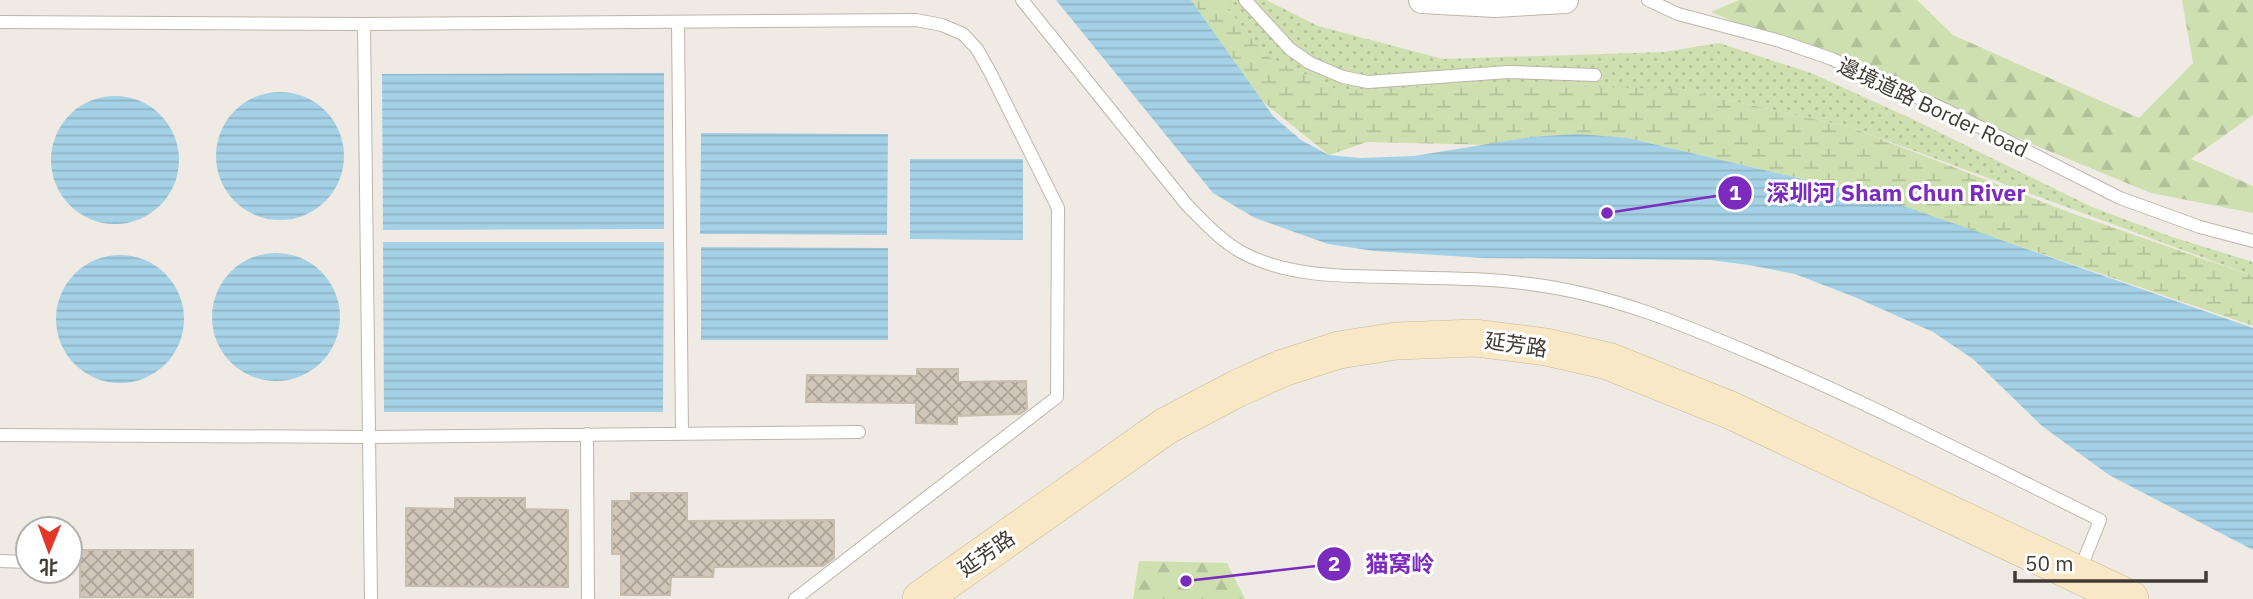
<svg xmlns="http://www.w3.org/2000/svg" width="2253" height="599" viewBox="0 0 2253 599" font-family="'IBM Plex Sans','Noto Sans SC',sans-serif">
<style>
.grass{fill:url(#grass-dots)}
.forest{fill:url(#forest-firs)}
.wetland{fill:url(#wetland-marsh)}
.water{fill:url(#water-rules)}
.building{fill:url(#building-cross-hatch);stroke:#c9bdae;stroke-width:2}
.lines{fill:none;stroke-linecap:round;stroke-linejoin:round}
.lane-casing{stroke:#bdb5aa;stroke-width:14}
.street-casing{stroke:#bdb5aa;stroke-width:28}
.secondary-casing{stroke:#cab998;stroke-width:38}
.lane{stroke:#fff;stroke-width:12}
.street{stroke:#fff;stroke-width:26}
.secondary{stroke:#f8e8c5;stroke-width:37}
.labels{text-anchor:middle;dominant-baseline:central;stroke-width:6;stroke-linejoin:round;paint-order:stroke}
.street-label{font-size:21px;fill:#413b34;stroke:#fff}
.leader{fill:none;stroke:#7b2cbf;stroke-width:2.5}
.callout-dot{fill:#7b2cbf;stroke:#fff;stroke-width:2.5}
.mark-label{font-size:21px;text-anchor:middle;font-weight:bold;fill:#fff}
.callout-label{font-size:23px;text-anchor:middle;font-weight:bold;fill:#7b2cbf;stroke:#fff;stroke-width:6;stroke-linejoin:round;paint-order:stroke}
</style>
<defs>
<pattern id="grass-dots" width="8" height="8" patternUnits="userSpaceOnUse" patternTransform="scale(1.75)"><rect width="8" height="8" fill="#cee0b0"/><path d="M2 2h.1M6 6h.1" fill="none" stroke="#b2c198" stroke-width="1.8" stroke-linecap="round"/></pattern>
<pattern id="forest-firs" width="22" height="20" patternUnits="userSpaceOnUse" patternTransform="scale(1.75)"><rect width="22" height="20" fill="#cee0b0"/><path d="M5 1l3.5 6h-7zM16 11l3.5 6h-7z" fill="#b2c198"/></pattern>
<pattern id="wetland-marsh" width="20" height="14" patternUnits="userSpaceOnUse" patternTransform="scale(1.75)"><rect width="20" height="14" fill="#cee0b0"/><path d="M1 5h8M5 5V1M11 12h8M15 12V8" fill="none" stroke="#b2c198"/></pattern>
<pattern id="water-rules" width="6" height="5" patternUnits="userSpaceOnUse" patternTransform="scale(1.75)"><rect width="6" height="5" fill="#a5d1e6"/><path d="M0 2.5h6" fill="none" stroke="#8fb4c6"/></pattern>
<pattern id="building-cross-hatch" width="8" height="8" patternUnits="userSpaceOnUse" patternTransform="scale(1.75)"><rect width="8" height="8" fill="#d0c6ba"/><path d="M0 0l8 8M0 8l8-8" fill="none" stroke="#aaa298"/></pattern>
</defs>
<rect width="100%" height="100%" fill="#efebe4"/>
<path class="grass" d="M1220,0H1266L1318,26L1443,59L1664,52L1719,43L1811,73L1908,117L2092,207L2172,237L2253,262V276L1850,127L1679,89L1340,91L1267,56Z"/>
<path class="forest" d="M1739,0H1917L1953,35L2139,118L2193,63L2182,0H2253V115L2191,159L2253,186V213L2151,193L1711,12Z
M1139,561L1227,563L1245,599H1133Z"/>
<path class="wetland" d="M1191,0H1220L1267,56L1340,91L1485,84L1679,89L1850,127L2071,213L2253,276V326L2031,250L1806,180L1628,138L1491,145L1367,142L1329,155L1263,102Z"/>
<path class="water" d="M1056,0H1191L1273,116L1301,140L1329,155L1360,158L1414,156L1531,137L1578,134L1628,138L1875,196L2253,328V550L2109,475L2042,426L1973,359L1933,332L1857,298L1795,274L1749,265L1710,260L1483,258L1374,251L1328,244L1255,218L1213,193Z
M664,73V229L383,230L382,74Z
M216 156a64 64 0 1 1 128 0a64 64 0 1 1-128 0Z
M51 160a64 64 0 1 1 128 0a64 64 0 1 1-128 0Z
M701,133L888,134L887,235L700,234Z
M910,159H1023V240L910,239Z
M383,242H664L663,412H384Z
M701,247L888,248V340H701Z
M212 317a64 64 0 1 1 128 0a64 64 0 1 1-128 0Z
M56 319a64 64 0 1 1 128 0a64 64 0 1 1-128 0Z"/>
<path class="building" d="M917,369H958V382L1026,381L1027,409L1020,414L957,416V424L916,423V403L806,402L807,375L917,376Z
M631,493H687V521L834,520V558L823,566L714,567L713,577H671L670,595H621V554H612V501H631Z
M455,498H525V509L568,510V587L406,586V508L455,509Z
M80,550H193V597H80Z"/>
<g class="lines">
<defs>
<path id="lane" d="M1022,0L1187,205C1204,222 1222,242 1243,253C1289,277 1342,276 1393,277C1439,278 1485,278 1530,284C1612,294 1687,326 1762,358C1877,407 1988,465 2100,520L2080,570
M1245,0L1290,49L1310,63L1343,77L1368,82L1508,72L1595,75
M1648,0L1678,14L1780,41L1832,59L1948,111L2120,198L2200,227L2253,241
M0,22L364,24L916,20L942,25L963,34L977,49L990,72L1058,208L1057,397L795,599
M678,22L682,434
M364,24L371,599
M587,434L588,599
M0,435L371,437L859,432
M0,561L28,562"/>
<path id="street" d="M1422,0L1495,4L1565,0"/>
<path id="secondary" d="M921,599L1166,426L1238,388L1283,368L1339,350L1396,341L1475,338L1546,347L1608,361L1730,410L2130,599"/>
</defs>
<use href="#lane" class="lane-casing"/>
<use href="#street" class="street-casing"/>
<use href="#secondary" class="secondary-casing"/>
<use href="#lane" class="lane"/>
<use href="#street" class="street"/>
<use href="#secondary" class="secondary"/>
</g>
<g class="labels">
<g class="street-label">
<text transform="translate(1933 107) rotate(25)">邊境道路 Border Road</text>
<text transform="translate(1516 344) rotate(8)">延芳路</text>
<text transform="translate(986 553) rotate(-35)">延芳路</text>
</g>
</g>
<path class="leader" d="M1607 213L1735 193M1186 581L1334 564"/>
<g class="callout-dot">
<circle cx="1607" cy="213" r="7"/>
<circle cx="1186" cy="581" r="7"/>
<circle cx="1735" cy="193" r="18"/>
<circle cx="1334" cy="564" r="18"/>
</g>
<g class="mark-label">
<text x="1735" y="200">1</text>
<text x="1334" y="571">2</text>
</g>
<g class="callout-label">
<text x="1896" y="201">深圳河 Sham Chun River</text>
<text x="1400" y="572">猫窝岭</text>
</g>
<g transform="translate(49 550) rotate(181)"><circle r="33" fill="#ffffff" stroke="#b3b1ae" stroke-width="2"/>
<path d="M0-5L12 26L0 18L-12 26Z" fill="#e13729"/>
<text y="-10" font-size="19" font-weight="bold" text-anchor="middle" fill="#413b34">北</text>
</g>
<path d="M2015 571v10h191v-10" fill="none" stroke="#413b34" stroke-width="3.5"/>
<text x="2025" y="571" font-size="21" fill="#413b34" stroke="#ffffff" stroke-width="5" paint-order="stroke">50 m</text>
</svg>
